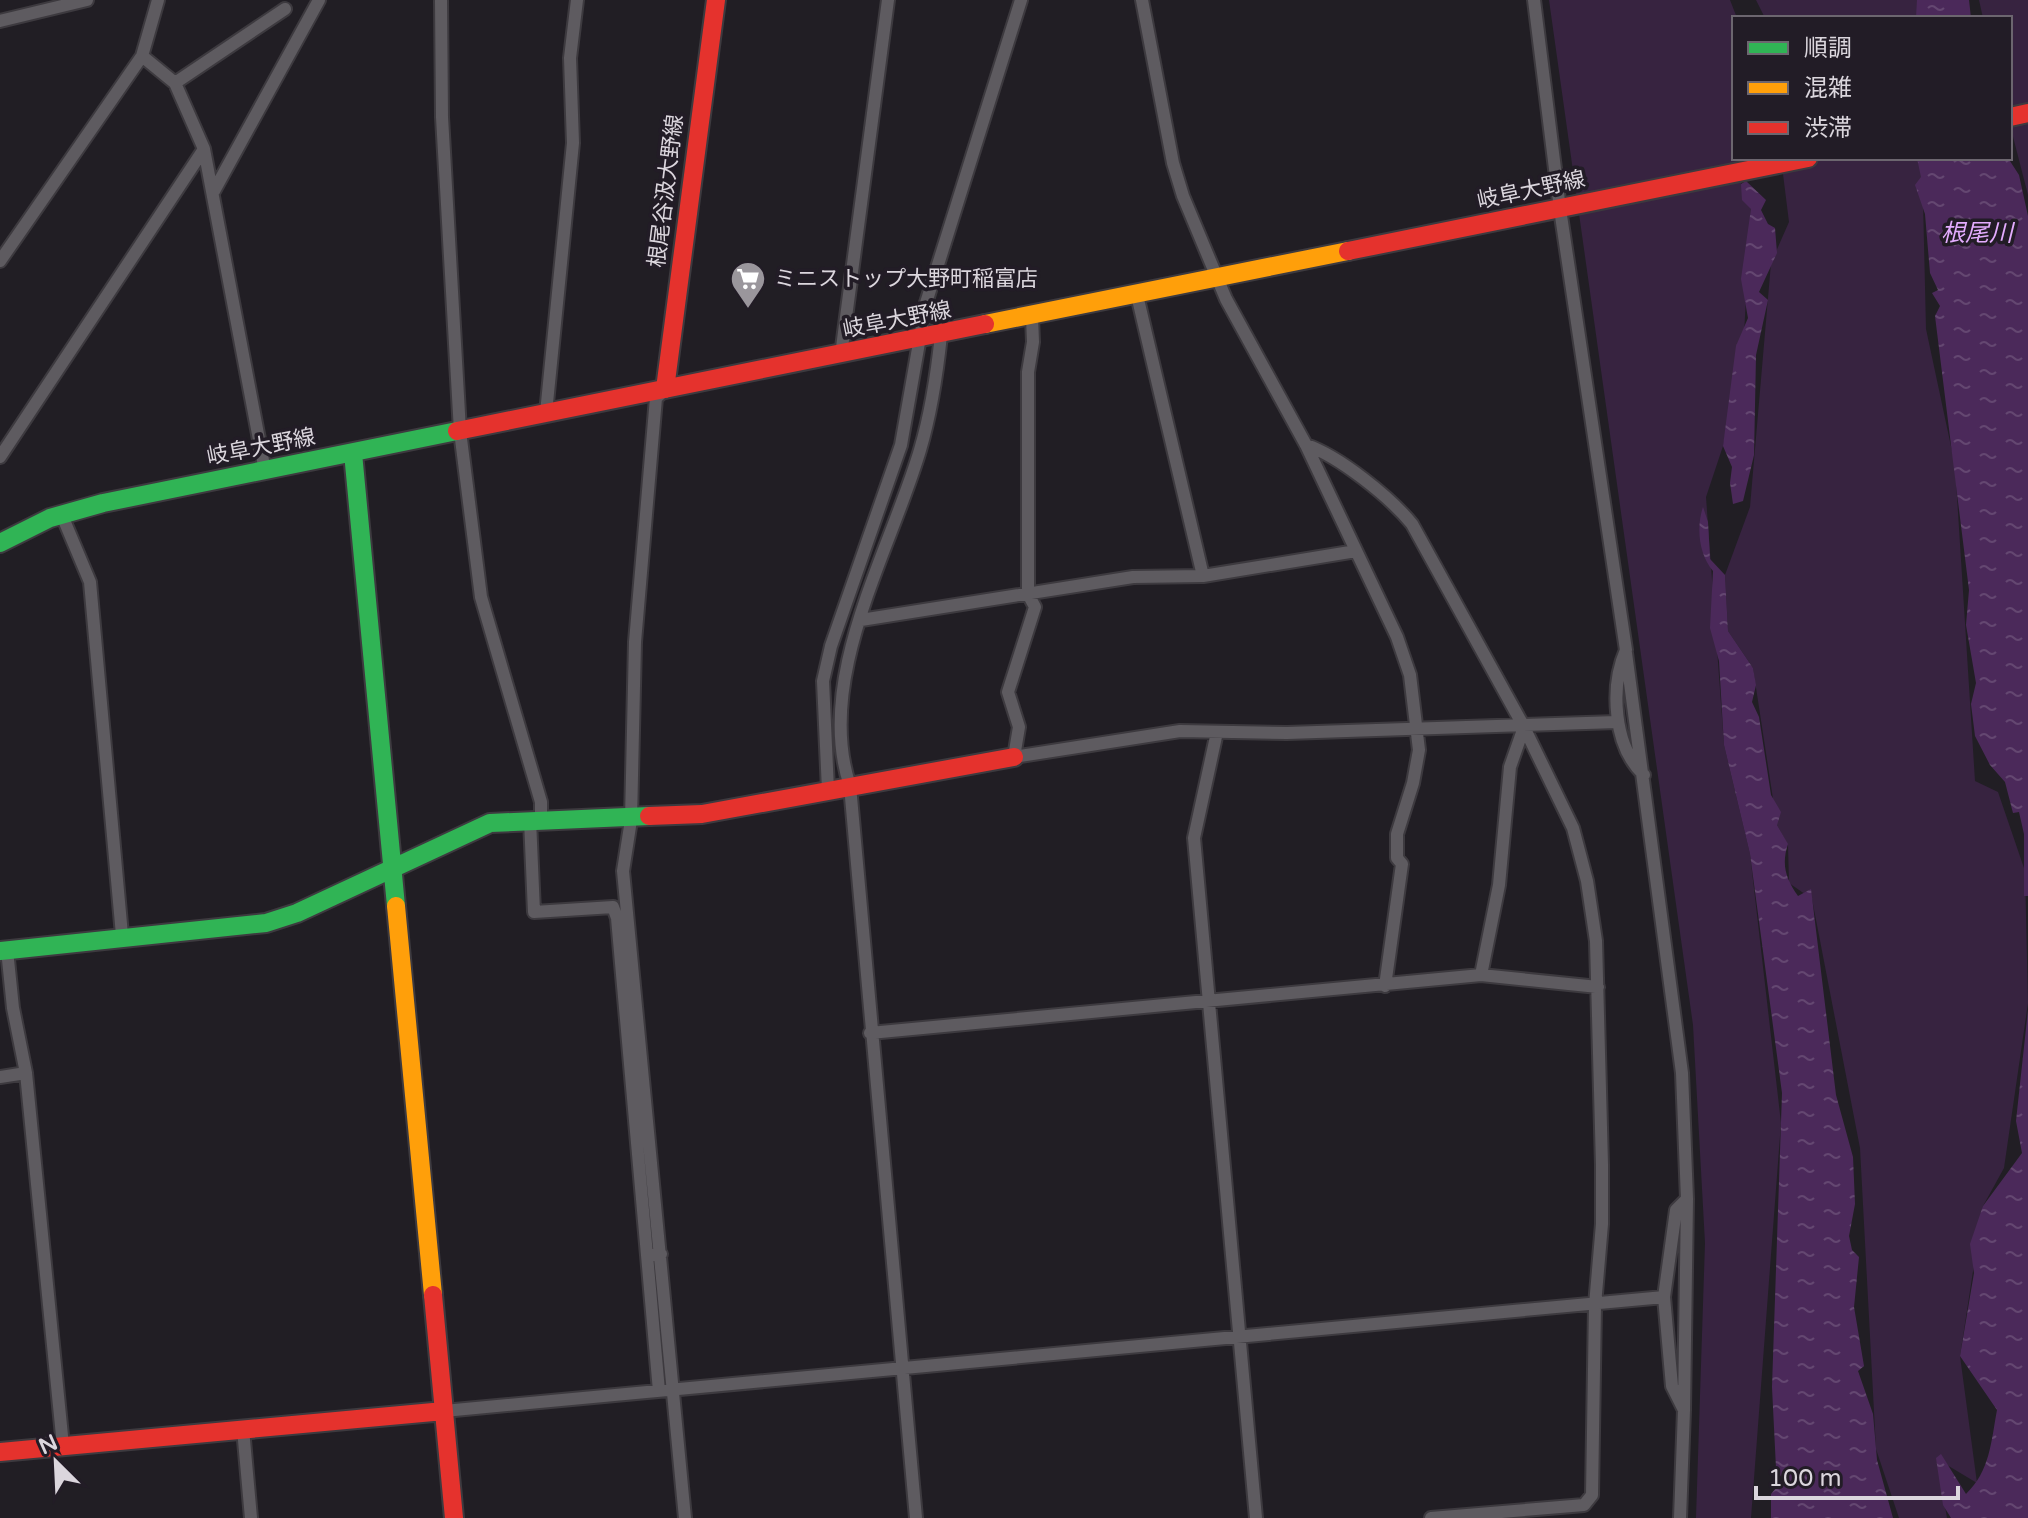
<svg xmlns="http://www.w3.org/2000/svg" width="2028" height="1518" viewBox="0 0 2028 1518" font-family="'Varela Round','Noto Sans JP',sans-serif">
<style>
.green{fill:#372340}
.water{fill:url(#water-ripples)}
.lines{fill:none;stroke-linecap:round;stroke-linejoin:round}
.street-casing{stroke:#3d3a3f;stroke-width:16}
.fast-casing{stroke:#3d3a3f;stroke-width:22}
.slow-casing{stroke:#3d3a3f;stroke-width:22}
.jam-casing{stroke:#3d3a3f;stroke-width:22}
.street{stroke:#5e5b60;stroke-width:12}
.fast{stroke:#30b455;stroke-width:18}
.slow{stroke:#ff9f0a;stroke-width:18}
.jam{stroke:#e5322d;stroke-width:18}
.labels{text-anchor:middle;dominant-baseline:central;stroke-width:7;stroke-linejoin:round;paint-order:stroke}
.street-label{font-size:22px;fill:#dbd6dd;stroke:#221c26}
.poi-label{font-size:22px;fill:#dbd6dd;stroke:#221c26;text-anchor:start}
.water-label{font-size:24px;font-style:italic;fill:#e3acfe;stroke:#221c26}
</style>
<defs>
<pattern id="water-ripples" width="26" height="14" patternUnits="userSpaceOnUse" patternTransform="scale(2)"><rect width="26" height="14" fill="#4b295a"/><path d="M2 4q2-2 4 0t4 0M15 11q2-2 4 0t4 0" fill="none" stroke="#644771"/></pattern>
</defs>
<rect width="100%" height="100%" fill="#211e24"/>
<path class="green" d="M1549,0H1730L1737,18H1734V158H1746L1741,184L1751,209L1744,334L1723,446L1706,497L1724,745L1750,854L1781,1123L1751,1518H1696L1705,1243L1693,1025Z
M1756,0H1924V18H1765Z
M1979,0H2028V195L2010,125V18H1983Z
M1781,158H1922L1926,329L1955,465L1975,781L1998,792L2025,871L2028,1003L2004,1168L1983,1206L1960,1356L1977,1483L1937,1459L1947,1518H1899L1876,1449L1860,1148L1812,899L1789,883L1788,845L1777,825L1753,668L1728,631L1725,575L1750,507L1771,263L1789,222Z"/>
<path class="water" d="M1917,0H1969L1971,18H1916Z
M1917,158H2008L2019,175L2028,216V896H2024V834L2019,812L2013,813L2005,782L1990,765L1975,736L1971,704L1976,683L1966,625L1969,590L1935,316L1940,306L1932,293L1938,290L1930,273L1925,214L1915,185L1921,177Z
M1746,181L1766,200L1761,210L1768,224L1775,228L1777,253L1759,292L1768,300L1756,355L1754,455L1743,501L1733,504L1730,483L1732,467L1723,446L1736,346L1748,318L1741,279L1751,209L1742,200L1741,184Z
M1703,507L1708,522L1710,559L1725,575L1728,631L1753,668L1756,685L1752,702L1759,717L1771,795L1781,812L1777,825L1788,844C1781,865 1786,879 1798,896L1811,889L1836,1095L1853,1157L1855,1204L1849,1236L1852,1250L1859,1257L1854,1307L1864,1366L1858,1371L1873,1414L1877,1460L1893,1518H1771V1494L1783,1480L1776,1468L1772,1387L1782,1093L1750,854L1724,745L1719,661L1710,628L1713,571C1699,554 1696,528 1703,507Z
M2028,1010V1518H1951L1943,1505L1936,1458L1941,1454L1966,1494C1990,1471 1991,1442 1997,1410L1960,1356L1974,1273L1970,1244L1983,1206L2022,1153L2016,1121Z"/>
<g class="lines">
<defs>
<path id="street" d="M441,0L442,117L460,431L481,597L541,802V819
M1142,0L1173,163L1183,196L1226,299L1306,445L1397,637L1410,675L1419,750L1413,783L1397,834V858L1402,864L1385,986
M1534,0L1560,209L1626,650C1610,687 1613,746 1644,775
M0,21L87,0
M142,56L175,83L204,149L265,471
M175,83L285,9
M214,191L319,0
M0,261L142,56L158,0
M1137,295L1203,576
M1032,317L1033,342L1028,372V594L1035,607L1008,692L1019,727L1014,757L1180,731L1287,733L1617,722
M841,355L888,0
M665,390L656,398L635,642L631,820L623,871L685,1518
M546,413L573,143L570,58L577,0
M1306,445C1339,456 1390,497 1412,524L1524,727L1573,828L1587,881L1596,941L1602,1165V1224L1595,1305L1592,1495L1584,1505L1431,1518
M0,457L204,149
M61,513L90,582L122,935
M861,620L1133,577L1203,576L1356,551
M1626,653L1682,1073L1687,1199L1684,1410
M1217,732L1194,838L1256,1518
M828,790L823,681L831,646L901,445L926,303L1021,0
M530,820L534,912L613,907L617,918L625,917
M617,918L647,1255L661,1254
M7,950L13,1008L26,1073L63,1446
M1481,975L1499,885L1510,767L1524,727
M870,1033L1481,975L1598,987
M0,1077L26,1073
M647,1255L659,1391
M444,1411L1664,1297
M243,1429L251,1518
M916,1518L850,786C814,679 890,552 920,450C931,413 937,373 941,335
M1680,1518L1684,1410L1672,1386L1664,1297L1676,1210L1687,1199"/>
<path id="fast" d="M353,453L396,906
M0,543L50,518L103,503L457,431
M0,951L266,923L297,913L490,823L649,816"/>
<path id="slow" d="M985,324L1348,251
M396,906L433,1295"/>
<path id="jam" d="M2010,117L2028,113
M1348,251L1808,158
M665,389L716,0
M457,431L985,324
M649,816L702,814L1014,757
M433,1295L454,1518
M0,1452L444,1411"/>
</defs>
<use href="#street" class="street-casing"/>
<use href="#fast" class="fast-casing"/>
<use href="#slow" class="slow-casing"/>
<use href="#jam" class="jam-casing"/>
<use href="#street" class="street"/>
<use href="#fast" class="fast"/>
<use href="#slow" class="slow"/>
<use href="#jam" class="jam"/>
</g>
<defs>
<symbol id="supermarket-pin" viewBox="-11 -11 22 30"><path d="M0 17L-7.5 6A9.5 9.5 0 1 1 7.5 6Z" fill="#9a969c" stroke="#221c26"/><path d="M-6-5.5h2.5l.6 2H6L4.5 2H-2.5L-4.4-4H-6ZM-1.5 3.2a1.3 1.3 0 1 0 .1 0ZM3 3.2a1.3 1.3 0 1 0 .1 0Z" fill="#fff"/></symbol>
</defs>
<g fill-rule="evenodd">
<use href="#supermarket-pin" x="728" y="259" width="40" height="54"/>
</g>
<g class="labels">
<g class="street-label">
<text transform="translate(1531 190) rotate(-12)">岐阜大野線</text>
<text transform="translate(666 191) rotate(-83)">根尾谷汲大野線</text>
<text transform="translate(897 320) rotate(-11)">岐阜大野線</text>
<text transform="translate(261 447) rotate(-11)">岐阜大野線</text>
</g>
<g class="poi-label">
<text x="774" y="279">ミニストップ大野町稲富店</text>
</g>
<g class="water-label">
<text x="1977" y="233">根尾川</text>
</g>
</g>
<rect x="1732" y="16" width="280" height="144" fill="#221c26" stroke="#6c666f" stroke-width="2"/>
<rect x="1748" y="42" width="40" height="12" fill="#30b455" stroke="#6c666f" stroke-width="2"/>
<text x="1804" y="56" font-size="24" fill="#dbd6dd">順調</text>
<rect x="1748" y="82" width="40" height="12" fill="#ff9f0a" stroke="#6c666f" stroke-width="2"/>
<text x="1804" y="96" font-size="24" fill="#dbd6dd">混雑</text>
<rect x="1748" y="122" width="40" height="12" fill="#e5322d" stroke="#6c666f" stroke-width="2"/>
<text x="1804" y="136" font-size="24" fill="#dbd6dd">渋滞</text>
<g transform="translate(56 1462) rotate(336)" stroke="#221c26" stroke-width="6" paint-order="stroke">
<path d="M0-6L14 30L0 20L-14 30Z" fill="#dbd6dd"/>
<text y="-12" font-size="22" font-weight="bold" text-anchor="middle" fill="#dbd6dd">N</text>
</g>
<path d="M1756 1486v12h202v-12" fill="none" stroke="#dbd6dd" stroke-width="4"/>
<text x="1768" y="1486" font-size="24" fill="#dbd6dd" stroke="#221c26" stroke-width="6" paint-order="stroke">100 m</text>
</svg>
